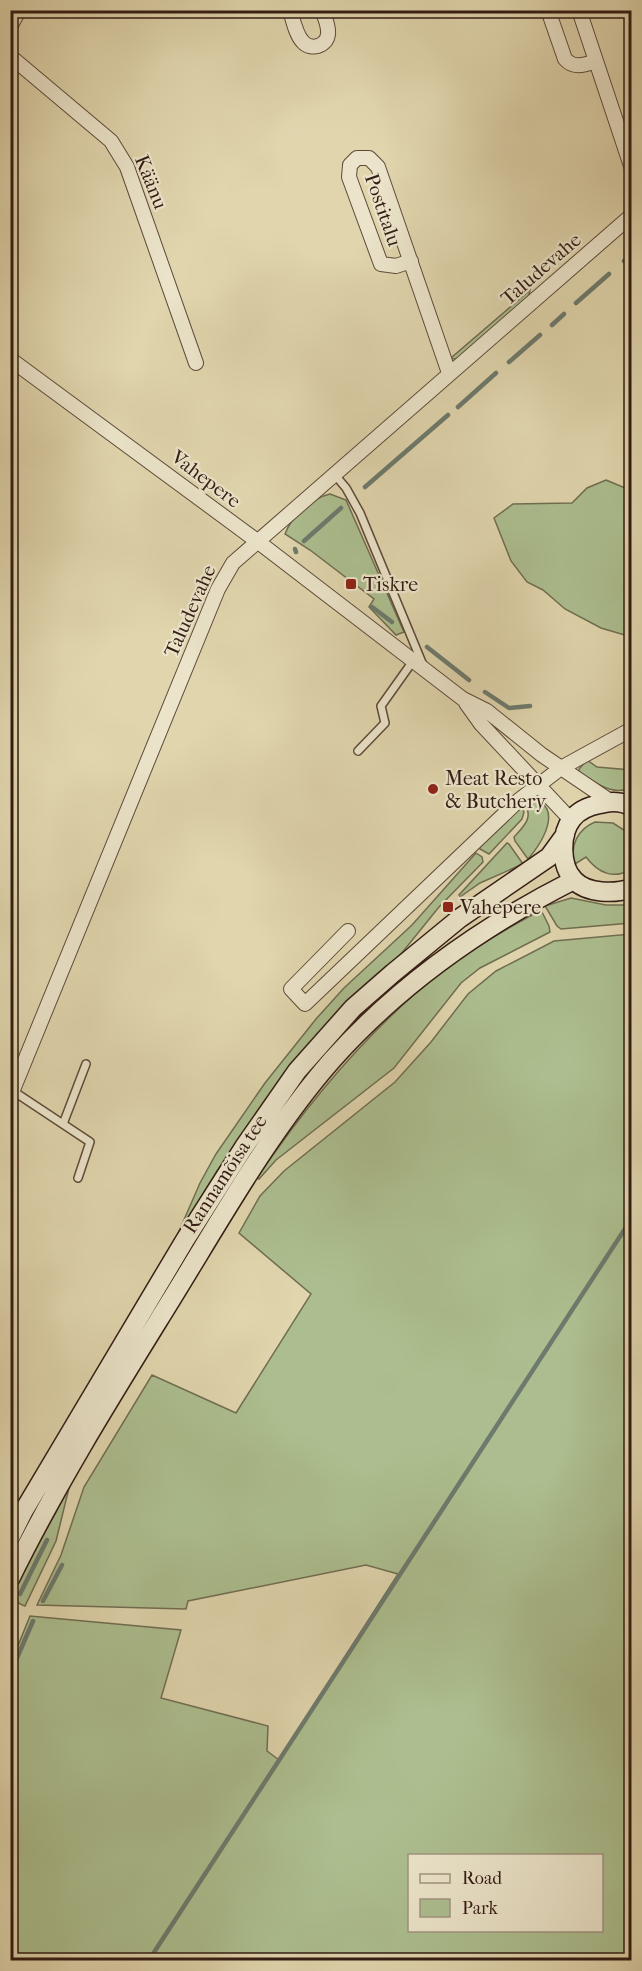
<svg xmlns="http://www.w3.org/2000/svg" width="642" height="1971" viewBox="0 0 642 1971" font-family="'IM FELL French Canon',serif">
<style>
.green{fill:#acbe8f;stroke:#706d52;stroke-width:1.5;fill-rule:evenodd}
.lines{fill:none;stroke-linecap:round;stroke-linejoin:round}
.stream{stroke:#6d7a6d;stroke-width:4.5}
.lane-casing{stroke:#5e4a3a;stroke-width:10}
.street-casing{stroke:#5e4a3a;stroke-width:16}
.secondary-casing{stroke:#331c14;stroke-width:21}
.lane{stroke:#ebe4ca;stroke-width:7}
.street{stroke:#ebe4ca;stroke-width:14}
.secondary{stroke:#ebe4ca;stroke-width:18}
.poi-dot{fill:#8f2418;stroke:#ebe4ca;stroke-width:2}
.labels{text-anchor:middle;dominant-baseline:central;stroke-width:4.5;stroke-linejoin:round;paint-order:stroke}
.street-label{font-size:20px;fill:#331c14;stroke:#ebe4ca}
.poi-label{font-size:20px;fill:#331c14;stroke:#ebe4ca;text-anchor:start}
</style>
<rect width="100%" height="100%" fill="#e0d5ad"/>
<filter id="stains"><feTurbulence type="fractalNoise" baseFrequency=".00333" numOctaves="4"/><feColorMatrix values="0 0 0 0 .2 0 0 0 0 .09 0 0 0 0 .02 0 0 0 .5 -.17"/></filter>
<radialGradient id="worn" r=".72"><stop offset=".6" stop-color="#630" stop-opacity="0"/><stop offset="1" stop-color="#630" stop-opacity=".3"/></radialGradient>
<path class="green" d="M530,290L528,299L458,360L451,358Z
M606,480L625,488L631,487L632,635L628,636L601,628L565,609L543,590L527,582L511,561L494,518L513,504L572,503L587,488Z
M330,494L346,500L404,632L396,635L369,607L374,599L310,550L285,534C291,517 312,498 330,494Z
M587,760L597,767L631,770V788C612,796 597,783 580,774L579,769Z
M532,799C565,806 541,845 528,859L515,841L514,837C525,825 533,818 525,803Z
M521,806L524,812L522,819L489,854L480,849V846Z
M595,822L613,823L627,832L631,828V869C614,880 598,873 586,857L575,864C569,846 578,829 595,822Z
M507,843L509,844L523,864L480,883L460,897L459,895Z
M476,853L482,857L483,862L439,907L401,954L342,1006L310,1043L281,1079L217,1171L176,1238L200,1183L216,1154L265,1083L316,1019L344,988L412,925Z
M571,898L606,905H631V923L561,929L557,926L545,906Z
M541,910L549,926L550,932L480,968L461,983L394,1068L276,1160L259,1179L257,1178C309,1101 367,1031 440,973C471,949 506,929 541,910Z
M631,934V1960H11V1663L30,1616L181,1630L161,1698L268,1726L267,1751L279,1760L398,1574L366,1565L188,1601L186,1609L37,1605L61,1555L84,1487L152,1375L236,1413L311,1294L239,1233L260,1196L284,1171L395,1082L431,1042L468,994L496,971L554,941ZM410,1856H602V1930H410Z
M69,1488L56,1541L25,1606C16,1603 15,1600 13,1591Z"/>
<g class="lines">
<path class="stream" d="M624,261L632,254
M576,303L609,274
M552,325L564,314
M509,362L540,335
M458,407L496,373
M365,487L448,415
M304,541L341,508
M295,549L296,552
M372,607L392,622
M427,647L469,680
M485,692L509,708L530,706
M20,1594L47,1540
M43,1601L62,1565
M10,1674L33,1621
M149,1960L632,1218"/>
<defs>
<path id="lane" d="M335,475L346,488L360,513L423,665
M358,751L385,723L381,706L413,661
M13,1091L90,1142L78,1178
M63,1124L86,1064"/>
<path id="street" d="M290,10C293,20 296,35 303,42C311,51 327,46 328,34C329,26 325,18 322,10
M548,10L565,59C574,69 584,65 596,61
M579,10L632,169
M10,27L19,10
M10,56L111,141L127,167L196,363
M411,261L396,266L381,264L349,177L350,165L357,158H369L378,167L449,373
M10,359L257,541L463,699L487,711L542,755L610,801
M466,703L481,724L571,820
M348,931L291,989L305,1004L519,800L561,768L632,729
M10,1097L218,589L233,563L632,215"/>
<path id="secondary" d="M632,807C622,801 611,801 600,804C589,806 579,810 572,819C560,834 560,866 574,880C587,894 615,894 632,888
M10,1538L23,1512L185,1240L244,1147L297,1071L353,1008L393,973L460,918L549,857L565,835
M10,1579C56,1485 111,1397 166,1308C217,1226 268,1133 332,1060C399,985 485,925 574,880"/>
</defs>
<use href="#lane" class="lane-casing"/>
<use href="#street" class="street-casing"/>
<use href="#secondary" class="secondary-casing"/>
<use href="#lane" class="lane"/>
<use href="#street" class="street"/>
<use href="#secondary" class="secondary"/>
</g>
<g class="poi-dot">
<rect x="345" y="578" width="12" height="12" rx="3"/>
<circle cx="433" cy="789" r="6"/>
<rect x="442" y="901" width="12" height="12" rx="3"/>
</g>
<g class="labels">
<g class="street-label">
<text transform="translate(151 182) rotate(68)">Käänu</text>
<text transform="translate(383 210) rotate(71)">Postitalu</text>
<text transform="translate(541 269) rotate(-41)">Taludevahe</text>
<text transform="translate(206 479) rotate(37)">Vahepere</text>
<text transform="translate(190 611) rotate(-66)">Taludevahe</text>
<text transform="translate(225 1174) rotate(-57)">Rannamõisa tee</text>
</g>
<g class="poi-label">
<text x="363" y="584">Tiskre</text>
<text x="445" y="778">Meat Resto<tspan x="445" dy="23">&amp; Butchery</tspan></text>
<text x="460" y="907">Vahepere</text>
</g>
</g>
<rect width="642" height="1971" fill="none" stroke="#e0d5ad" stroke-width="36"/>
<rect x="12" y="12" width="618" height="1947" fill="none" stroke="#331c14" stroke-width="3"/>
<rect x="18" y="18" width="606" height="1935" fill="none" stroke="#331c14" stroke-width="1.5"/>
<rect x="408" y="1854" width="195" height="78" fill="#ebe4ca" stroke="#a19481" stroke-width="1.5"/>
<rect x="420" y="1874" width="30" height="9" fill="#ebe4ca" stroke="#a19481" stroke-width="1.5"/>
<text x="462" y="1884" font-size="18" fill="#331c14">Road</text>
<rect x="420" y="1899" width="30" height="18" fill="#acbe8f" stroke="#a19481" stroke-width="1.5"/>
<text x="462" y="1914" font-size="18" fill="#331c14">Park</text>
<rect width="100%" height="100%" filter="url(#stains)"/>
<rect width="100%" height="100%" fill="url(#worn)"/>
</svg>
